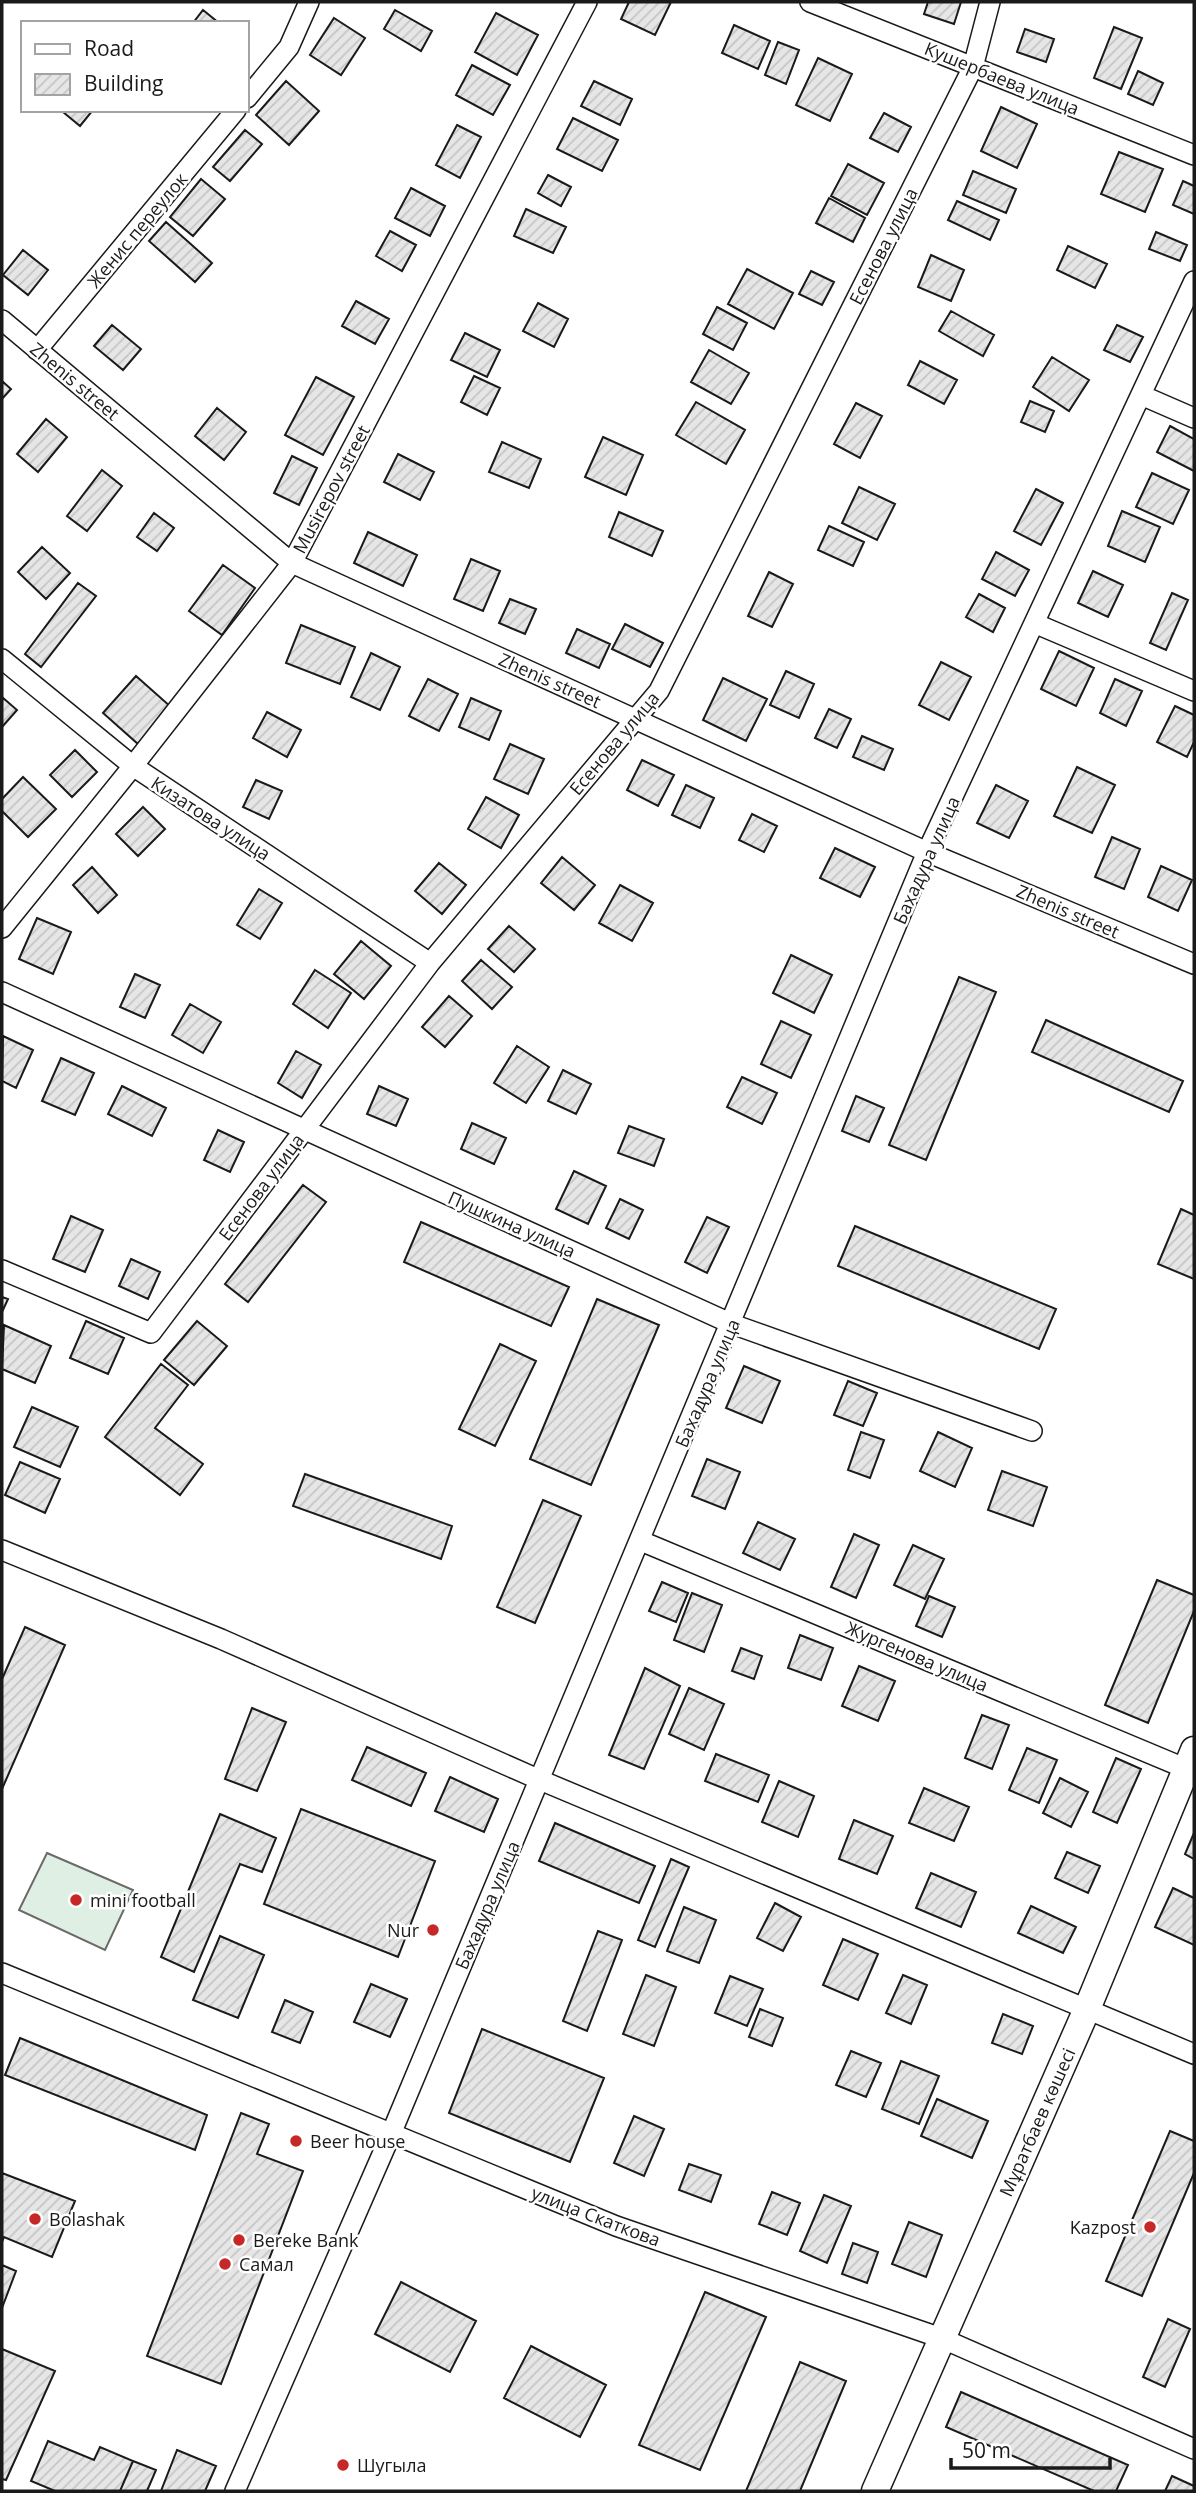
<svg xmlns="http://www.w3.org/2000/svg" width="1196" height="2493" viewBox="0 0 1196 2493" font-family="'Open Sans',sans-serif">
<style>
.pitch{fill:#e0efe3;stroke:#6a6a6a;stroke-width:2}
.building{fill:url(#building-hatch);stroke:#1a1a1a;stroke-width:2}
.lines{fill:none;stroke-linecap:round;stroke-linejoin:round}
.street-casing{stroke:#1a1a1a;stroke-width:22}
.secondary-casing{stroke:#1a1a1a;stroke-width:29}
.street{stroke:#fff;stroke-width:19}
.secondary{stroke:#fff;stroke-width:26}
.poi-dot{fill:#c62828;stroke:#fff;stroke-width:2.5}
.labels{text-anchor:middle;dominant-baseline:central;stroke-width:5;stroke-linejoin:round;paint-order:stroke}
.street-label{font-size:18px;fill:#1a1a1a;stroke:#fff}
.poi-label{font-size:18px;fill:#1a1a1a;stroke:#fff;text-anchor:start}
</style>
<defs>
<pattern id="building-hatch" width="6" height="6" patternUnits="userSpaceOnUse" patternTransform="scale(1.75)"><rect width="6" height="6" fill="#e6e6e6"/><path d="M-1 1l2-2M0 6l6-6M5 7l2-2" fill="none" stroke="#c5c5c5"/></pattern>
</defs>
<rect width="100%" height="100%" fill="#fff"/>
<path class="pitch" d="M47,1853L133,1890L105,1950L19,1910Z"/>
<path class="building" d="M629,2H671L655,35L621,19Z
M928,2H961L954,24L924,14Z
M203,10L219,23H193Z
M395,10L432,31L421,51L384,29Z
M496,13L538,35L517,75L475,52Z
M334,18L365,38L341,75L310,55Z
M734,25L770,41L758,69L722,53Z
M1114,27L1142,38L1121,89L1094,78Z
M1025,29L1054,39L1046,62L1017,52Z
M778,42L799,50L786,84L765,75Z
M818,58L852,74L830,121L796,105Z
M472,65L510,85L493,115L456,95Z
M1138,71L1163,83L1153,105L1128,94Z
M286,81L319,111L289,145L256,115Z
M594,81L632,99L620,125L581,106Z
M1001,107L1037,124L1017,168L981,151Z
M64,110H93L80,126L63,112Z
M884,113L911,127L898,152L870,138Z
M573,118L618,140L602,171L557,149Z
M457,125L481,137L460,178L436,165Z
M245,130L262,144L230,181L213,167Z
M1119,152L1163,169L1145,212L1101,194Z
M848,164L884,183L867,215L831,196Z
M973,171L1016,189L1006,213L963,195Z
M548,175L571,187L561,206L538,193Z
M201,179L225,199L193,236L170,217Z
M1183,181L1194,186V214L1173,205Z
M411,188L445,206L430,236L395,218Z
M829,198L865,218L853,242L816,223Z
M957,201L999,220L990,240L948,220Z
M526,209L566,227L553,253L514,236Z
M166,222L212,263L195,282L149,241Z
M390,231L416,245L402,271L376,256Z
M1156,232L1187,245L1180,261L1149,249Z
M1068,246L1107,264L1095,288L1057,270Z
M23,250L48,270L28,295L3,275Z
M931,255L964,270L951,301L918,287Z
M747,269L793,293L774,329L728,304Z
M811,271L834,282L822,305L799,294Z
M356,301L389,319L375,344L342,326Z
M538,303L568,319L554,347L523,331Z
M717,307L747,323L733,350L703,334Z
M951,311L994,335L983,356L939,331Z
M112,325L141,349L123,370L94,346Z
M1117,325L1143,337L1130,362L1104,350Z
M465,333L500,350L487,377L451,360Z
M709,350L749,373L731,404L691,382Z
M1052,357L1089,380L1069,411L1033,387Z
M920,361L957,380L944,404L908,385Z
M474,376L500,388L487,415L461,402Z
M316,377L354,397L323,455L285,435Z
M2,381L11,389L2,399Z
M1030,401L1054,411L1045,432L1021,422Z
M696,402L745,430L726,464L676,435Z
M856,403L882,416L860,458L834,444Z
M217,408L246,432L224,460L195,436Z
M46,419L67,437L38,472L17,454Z
M1170,426L1194,439V471L1157,452Z
M603,437L643,455L626,495L585,477Z
M502,442L541,459L529,488L489,472Z
M398,454L434,472L420,500L384,482Z
M292,456L317,468L299,505L274,493Z
M102,470L122,486L87,531L67,516Z
M1152,473L1189,490L1173,524L1136,507Z
M859,487L895,504L877,540L842,523Z
M1036,489L1063,503L1041,545L1014,531Z
M1122,511L1160,527L1145,562L1108,546Z
M619,512L663,531L652,556L609,537Z
M154,513L174,528L157,551L137,537Z
M829,526L864,542L853,566L818,550Z
M368,532L417,555L403,586L354,563Z
M42,547L70,573L46,599L18,572Z
M996,552L1029,570L1015,596L982,579Z
M471,559L500,571L483,611L454,599Z
M223,565L255,588L222,635L189,611Z
M1093,571L1123,585L1108,617L1078,603Z
M769,572L793,584L772,627L748,616Z
M78,583L96,596L41,667L25,654Z
M1172,593L1188,600L1166,650L1150,643Z
M979,594L1005,608L993,632L966,617Z
M510,599L536,609L525,634L499,623Z
M625,624L663,643L650,667L612,649Z
M301,625L355,647L340,684L286,663Z
M577,629L610,644L599,668L566,653Z
M1059,651L1094,668L1076,706L1041,689Z
M371,653L400,667L380,710L351,697Z
M941,662L971,677L949,720L919,705Z
M786,671L814,684L799,718L770,705Z
M136,676L171,707L138,744L103,713Z
M723,678L767,699L746,741L703,720Z
M428,679L458,694L439,731L409,716Z
M1115,679L1142,691L1126,726L1100,713Z
M2,697L17,710L2,727Z
M471,698L501,711L489,740L459,727Z
M1175,706L1194,715V742L1187,757L1157,742Z
M829,709L851,719L837,748L815,738Z
M267,712L301,730L287,757L253,738Z
M862,736L893,749L884,770L853,757Z
M510,744L544,759L528,794L494,779Z
M75,750L97,772L72,797L50,775Z
M642,760L674,775L658,806L627,790Z
M1077,767L1115,785L1092,833L1054,816Z
M23,777L56,809L28,837L2,811V799Z
M256,780L282,791L269,819L243,807Z
M686,785L714,798L700,828L672,815Z
M996,785L1028,801L1009,838L977,823Z
M486,797L519,815L501,848L468,829Z
M143,807L165,829L138,856L116,834Z
M752,814L777,826L764,852L739,840Z
M1112,837L1140,849L1124,889L1095,877Z
M835,848L875,867L860,897L820,878Z
M562,857L595,885L574,910L541,883Z
M439,863L466,885L442,914L415,891Z
M1161,866L1192,880L1178,911L1148,897Z
M92,867L117,895L98,913L73,885Z
M620,885L653,903L632,941L599,923Z
M259,889L282,903L260,939L237,925Z
M37,918L71,932L53,974L19,959Z
M509,926L535,949L514,972L488,949Z
M361,941L391,966L364,999L334,974Z
M791,955L832,975L814,1013L773,993Z
M481,960L512,987L492,1009L462,981Z
M315,970L351,993L328,1028L293,1004Z
M135,974L160,985L145,1018L120,1007Z
M959,977L996,992L926,1160L889,1145Z
M449,996L472,1016L445,1047L422,1027Z
M190,1004L221,1022L203,1053L172,1035Z
M1046,1020L1183,1081L1169,1112L1032,1052Z
M781,1021L811,1035L791,1078L761,1064Z
M3,1036L33,1050L16,1088L2,1081Z
M517,1046L549,1067L526,1103L494,1083Z
M296,1051L321,1065L302,1098L278,1083Z
M61,1058L94,1073L75,1115L42,1101Z
M563,1070L591,1084L576,1114L548,1101Z
M742,1077L777,1093L762,1124L727,1107Z
M122,1086L166,1108L152,1136L108,1114Z
M379,1086L408,1099L396,1126L367,1114Z
M856,1096L884,1108L869,1142L842,1131Z
M472,1123L506,1138L494,1164L461,1149Z
M629,1126L664,1139L654,1166L618,1153Z
M218,1130L244,1142L230,1172L204,1160Z
M574,1171L606,1186L588,1224L556,1209Z
M303,1185L326,1202L248,1302L225,1284Z
M620,1199L643,1210L629,1239L606,1228Z
M1181,1209L1194,1215V1279L1158,1264Z
M71,1216L103,1230L85,1272L53,1259Z
M707,1217L729,1227L707,1273L685,1262Z
M421,1222L569,1287L551,1326L404,1262Z
M855,1226L1056,1309L1039,1349L838,1266Z
M131,1259L160,1272L148,1299L119,1286Z
M2,1297L8,1299L2,1312Z
M597,1299L659,1325L591,1485L530,1459Z
M86,1321L124,1338L108,1374L70,1358Z
M197,1321L227,1346L194,1385L164,1360Z
M4,1325L51,1346L35,1383L2,1369Z
M500,1344L536,1361L495,1446L459,1429Z
M161,1364L188,1385L155,1428L203,1464L180,1495L105,1437Z
M744,1366L780,1381L762,1423L726,1408Z
M848,1381L877,1393L863,1426L834,1415Z
M32,1407L78,1427L60,1467L14,1447Z
M861,1432L884,1440L870,1478L848,1470Z
M938,1432L972,1448L955,1487L920,1471Z
M707,1459L740,1472L725,1509L692,1496Z
M20,1462L60,1479L45,1513L5,1495Z
M1002,1471L1047,1487L1033,1526L988,1510Z
M305,1474L452,1526L441,1559L293,1506Z
M543,1500L581,1516L535,1623L497,1607Z
M758,1522L795,1539L780,1570L743,1553Z
M854,1534L879,1545L856,1598L831,1587Z
M913,1545L944,1559L925,1599L894,1585Z
M1157,1580L1194,1595V1611L1148,1723L1105,1705Z
M662,1582L688,1593L676,1622L649,1611Z
M692,1593L722,1605L704,1652L674,1640Z
M929,1596L955,1607L942,1637L916,1626Z
M25,1627L65,1645L2,1789V1679Z
M800,1635L833,1648L821,1680L788,1668Z
M741,1648L762,1656L754,1679L732,1671Z
M859,1666L895,1681L878,1721L842,1706Z
M645,1668L680,1686L644,1769L609,1755Z
M689,1688L724,1704L704,1750L669,1734Z
M252,1708L286,1722L257,1791L225,1779Z
M982,1715L1009,1725L992,1769L965,1758Z
M367,1747L426,1773L411,1806L352,1780Z
M1027,1748L1057,1760L1039,1803L1009,1790Z
M716,1754L769,1775L758,1802L705,1781Z
M1116,1758L1141,1769L1117,1823L1093,1812Z
M450,1777L498,1799L484,1832L435,1811Z
M1060,1778L1088,1792L1071,1827L1043,1813Z
M779,1781L814,1796L798,1837L762,1822Z
M924,1788L969,1807L954,1841L909,1823Z
M301,1809L435,1861L398,1957L264,1904Z
M220,1814L276,1838L262,1872L240,1864L194,1972L161,1957Z
M854,1820L893,1836L877,1874L839,1859Z
M555,1823L655,1866L639,1903L539,1861Z
M1194,1833V1859L1185,1854Z
M1067,1852L1100,1866L1088,1893L1055,1878Z
M671,1859L689,1867L655,1947L638,1940Z
M931,1873L976,1892L961,1927L916,1908Z
M1173,1888L1194,1898V1945L1155,1927Z
M775,1903L801,1917L783,1951L757,1938Z
M1031,1906L1076,1927L1063,1953L1018,1933Z
M684,1907L716,1920L699,1963L667,1951Z
M598,1931L622,1940L587,2031L563,2021Z
M220,1936L264,1955L238,2018L193,2000Z
M843,1939L878,1954L858,2000L823,1985Z
M646,1975L676,1987L654,2046L623,2034Z
M903,1975L927,1985L911,2024L886,2013Z
M730,1976L763,1989L747,2026L715,2013Z
M371,1984L407,1999L390,2037L354,2022Z
M285,2000L313,2012L300,2043L272,2032Z
M760,2009L783,2018L772,2046L749,2037Z
M1003,2014L1033,2026L1022,2054L992,2043Z
M482,2029L604,2078L570,2162L449,2113Z
M20,2038L207,2115L195,2150L5,2075Z
M851,2051L881,2063L866,2097L836,2085Z
M901,2061L939,2076L919,2124L882,2109Z
M937,2099L988,2121L972,2158L921,2136Z
M241,2113L269,2124L257,2154L303,2171L221,2384L147,2356Z
M634,2116L664,2129L644,2176L614,2163Z
M1170,2131L1194,2141V2173L1142,2296L1106,2281Z
M689,2164L721,2175L711,2202L679,2190Z
M2,2173L75,2201L52,2257L4,2237L2,2242Z
M772,2192L800,2203L787,2235L759,2224Z
M824,2195L851,2206L827,2263L800,2251Z
M909,2222L942,2235L926,2277L892,2264Z
M853,2243L878,2252L867,2283L842,2274Z
M2,2265L16,2271L2,2308Z
M401,2282L476,2321L450,2372L375,2334Z
M705,2292L766,2317L700,2470L639,2445Z
M1168,2319L1190,2329L1165,2387L1143,2377Z
M531,2346L606,2385L580,2437L504,2398Z
M2,2349L55,2371L6,2480L2,2479Z
M800,2362L846,2381L800,2491H746Z
M961,2392L1128,2465L1116,2491H1094L946,2427Z
M48,2441L94,2460L100,2447L133,2461L120,2491H55L31,2481Z
M177,2450L216,2466L205,2491H161Z
M133,2461L156,2470L147,2491H120Z
M1172,2476L1194,2486V2491H1165Z"/>
<g class="lines">
<defs>
<path id="street" d="M810,2L1194,155
M247,98L289,47L309,2
M2,320L292,563L927,852L1194,964
M37,350L236,110
M1141,395L1194,418
M1034,623L1194,691
M2,659L133,766L430,963
M2,928L133,766L292,563L587,2
M2,992L732,1324L1032,1431
M2,1270L151,1333L430,963L659,691L973,67L990,2
M641,1541L1194,1772
M2,1550L221,1639L540,1780L1194,2054
M2,1973L616,2226L941,2338L1194,2449
M235,2491L391,2134L927,852L1194,281"/>
<path id="secondary" d="M875,2491L1087,2009L1194,1750"/>
</defs>
<use href="#street" class="street-casing"/>
<use href="#secondary" class="secondary-casing"/>
<use href="#street" class="street"/>
<use href="#secondary" class="secondary"/>
</g>
<g class="poi-dot">
<circle cx="76" cy="1900" r="7"/>
<circle cx="433" cy="1930" r="7"/>
<circle cx="296" cy="2141" r="7"/>
<circle cx="35" cy="2219" r="7"/>
<circle cx="1150" cy="2227" r="7"/>
<circle cx="239" cy="2240" r="7"/>
<circle cx="225" cy="2264" r="7"/>
<circle cx="343" cy="2465" r="7"/>
</g>
<g class="labels">
<g class="street-label">
<text transform="translate(1002 78) rotate(22)">Кушербаева улица</text>
<text transform="translate(137 230) rotate(-50)">Женис переулок</text>
<text transform="translate(883 246) rotate(-63)">Есенова улица</text>
<text transform="translate(75 381) rotate(40)">Zhenis street</text>
<text transform="translate(331 489) rotate(-62)">Musirepov street</text>
<text transform="translate(550 680) rotate(24)">Zhenis street</text>
<text transform="translate(614 743) rotate(-50)">Есенова улица</text>
<text transform="translate(211 818) rotate(33)">Кизатова улица</text>
<text transform="translate(926 860) rotate(-66)">Бахадура улица</text>
<text transform="translate(1068 911) rotate(23)">Zhenis street</text>
<text transform="translate(261 1187) rotate(-53)">Есенова улица</text>
<text transform="translate(512 1224) rotate(24)">Пушкина улица</text>
<text transform="translate(707 1383) rotate(-67)">Бахадура улица</text>
<text transform="translate(917 1656) rotate(23)">Жургенова улица</text>
<text transform="translate(487 1905) rotate(-67)">Бахадура улица</text>
<text transform="translate(1037 2122) rotate(-66)">Мұратбаев көшесі</text>
<text transform="translate(596 2216) rotate(21)">улица Скаткова</text>
</g>
<g class="poi-label">
<text x="90" y="1900">mini football</text>
<text x="419" y="1930" text-anchor="end">Nur</text>
<text x="310" y="2141">Beer house</text>
<text x="49" y="2219">Bolashak</text>
<text x="1136" y="2227" text-anchor="end">Kazpost</text>
<text x="253" y="2240">Bereke Bank</text>
<text x="239" y="2264">Самал</text>
<text x="357" y="2465">Шугыла</text>
</g>
</g>
<rect width="1196" height="2493" fill="none" stroke="#1a1a1a" stroke-width="7"/>
<rect x="21" y="21" width="228" height="91" fill="#ffffff" stroke="#a3a3a3" stroke-width="2"/>
<rect x="35" y="44" width="35" height="10" fill="#ffffff" stroke="#a3a3a3" stroke-width="2"/>
<text x="84" y="56" font-size="21" fill="#1a1a1a">Road</text>
<rect x="35" y="74" width="35" height="21" fill="url(#building-hatch)" stroke="#a3a3a3" stroke-width="2"/>
<text x="84" y="91" font-size="21" fill="#1a1a1a">Building</text>
<path d="M951 2458v10h159v-10" fill="none" stroke="#1a1a1a" stroke-width="3.5"/>
<text x="962" y="2458" font-size="21" fill="#1a1a1a" stroke="#ffffff" stroke-width="5" paint-order="stroke">50 m</text>
</svg>
